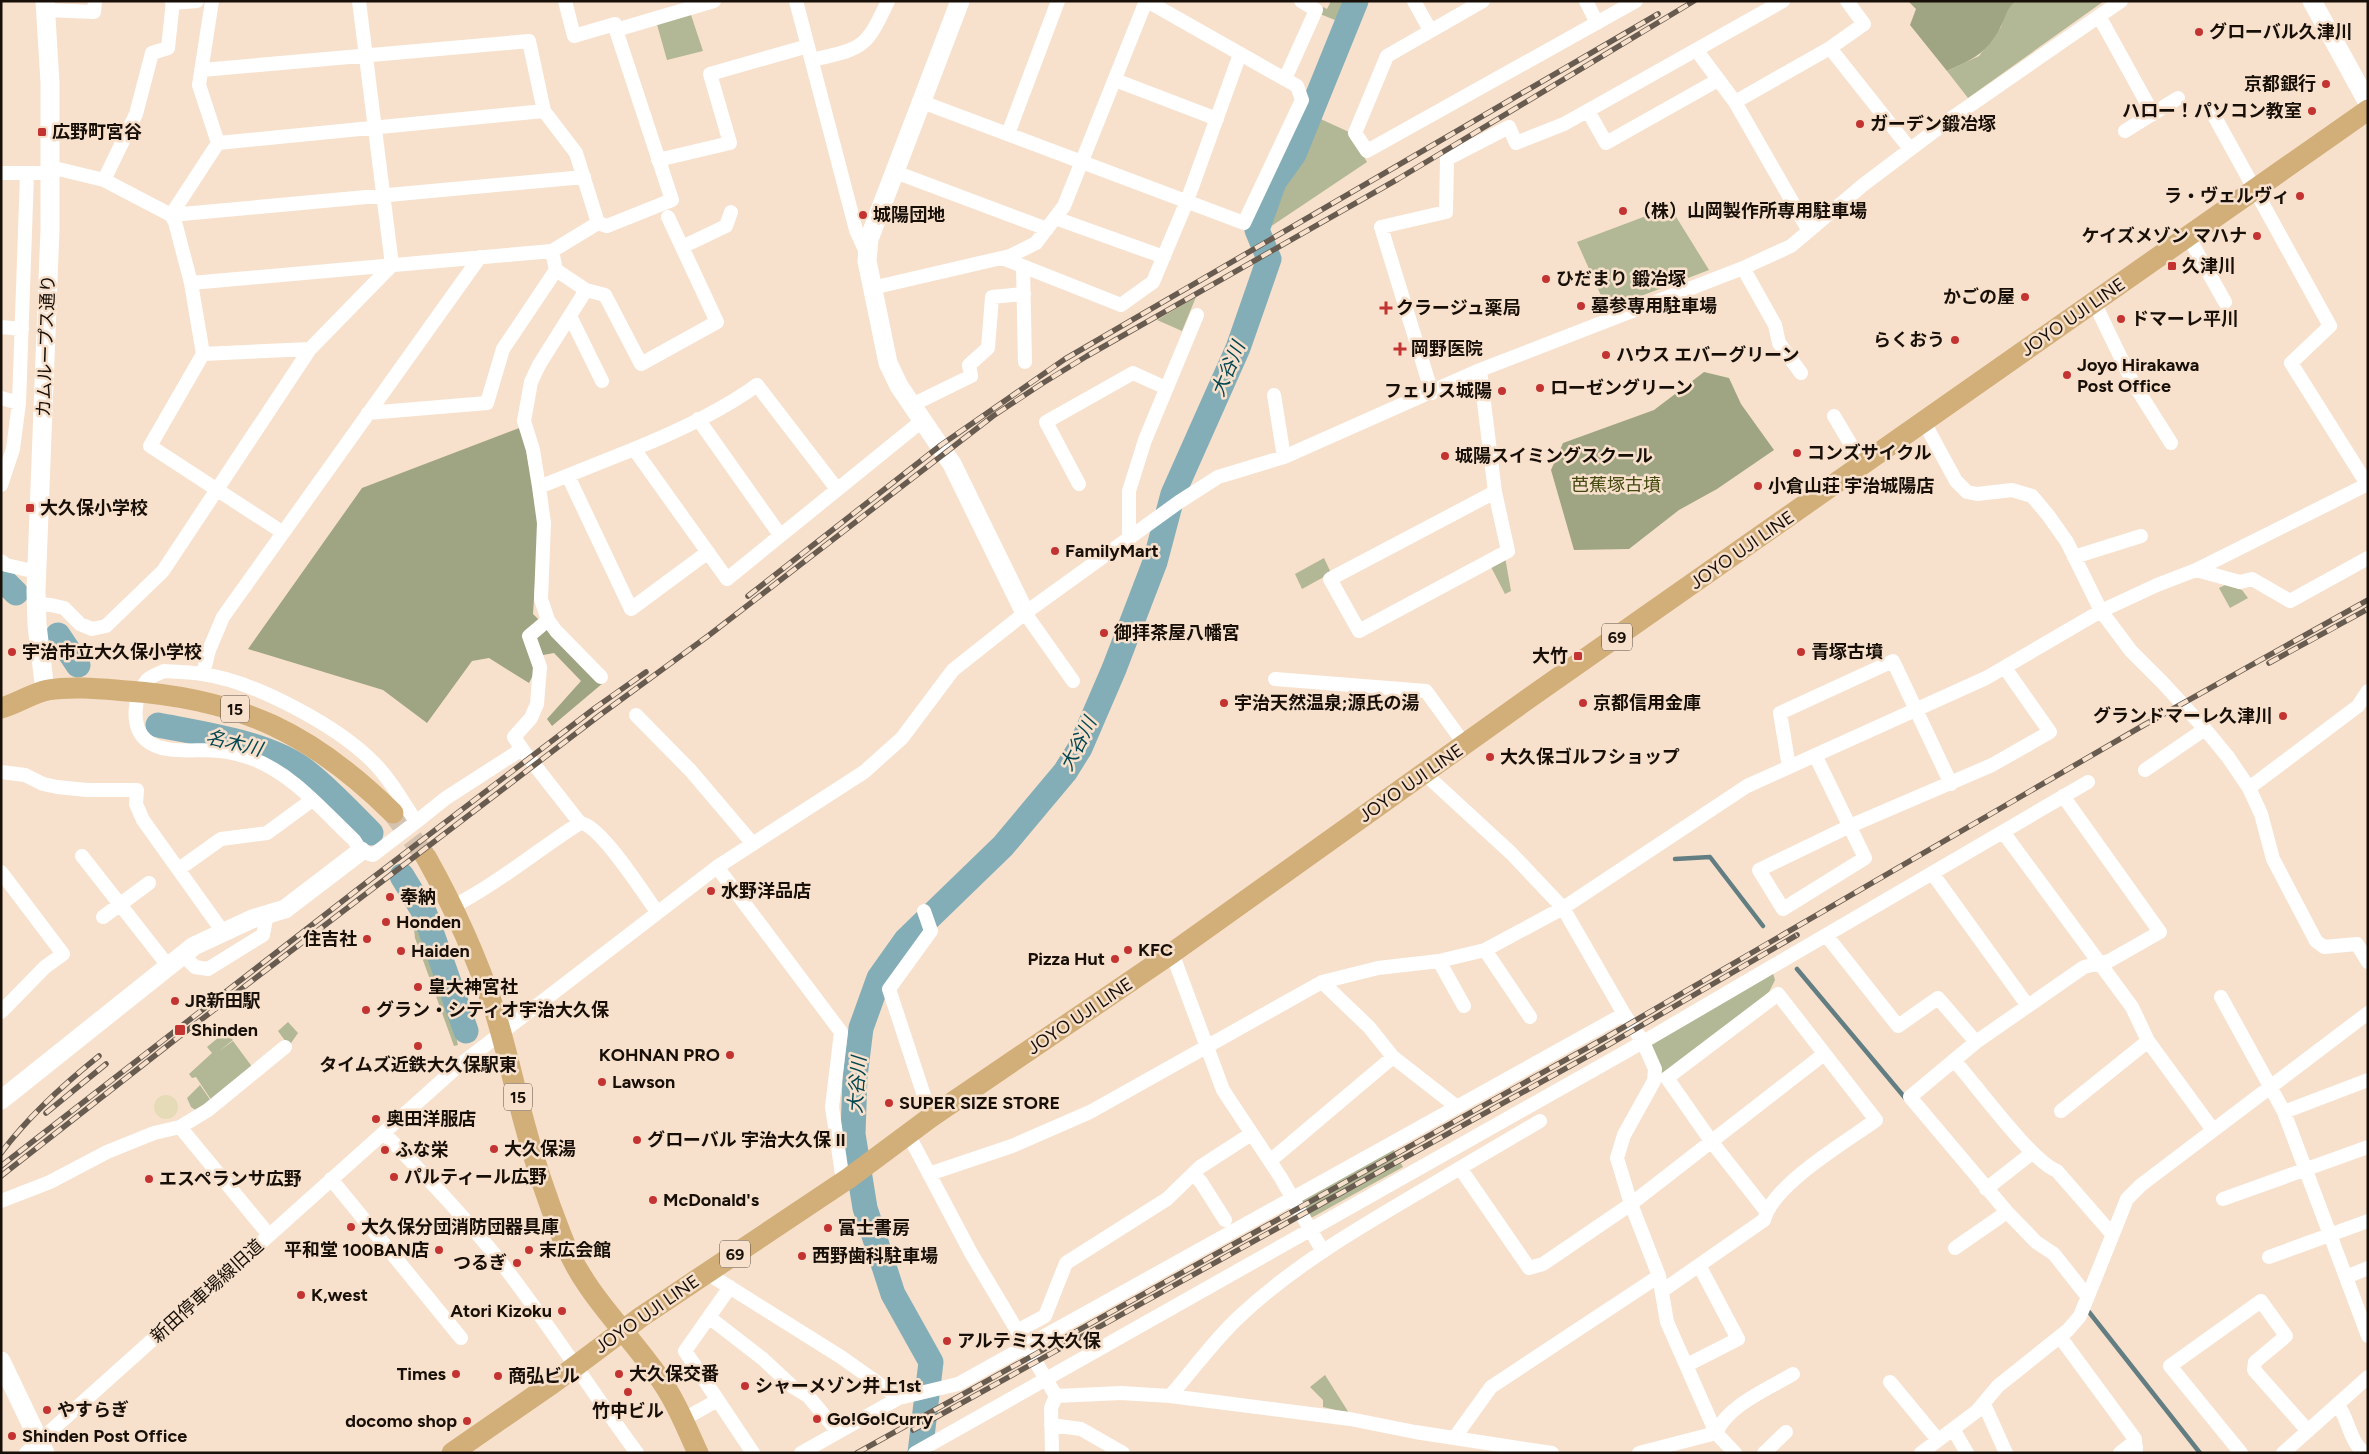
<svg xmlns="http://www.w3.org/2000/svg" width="2369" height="1454" viewBox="0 0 2369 1454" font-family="Figtree,'Noto Sans JP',sans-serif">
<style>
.green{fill:#b2b795}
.forest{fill:#9fa583}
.sand{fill:#e5dcb7}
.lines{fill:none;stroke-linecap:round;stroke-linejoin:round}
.stream{stroke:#637e82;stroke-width:4.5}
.river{stroke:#84aeb7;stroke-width:25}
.primary-tunnel{stroke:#d5c2af;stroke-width:21;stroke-dasharray:21 11;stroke-linecap:butt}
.street{stroke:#fff;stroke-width:14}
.secondary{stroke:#fff;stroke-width:19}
.primary{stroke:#d2af79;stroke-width:21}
.rail-casing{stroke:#685b4f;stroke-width:5.5}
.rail{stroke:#f7e1cc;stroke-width:4;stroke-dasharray:11;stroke-linecap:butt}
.poi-dot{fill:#c23331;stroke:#f7e1cc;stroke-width:2}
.labels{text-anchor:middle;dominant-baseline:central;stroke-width:5;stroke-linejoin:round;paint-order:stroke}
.shield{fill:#f7e1cc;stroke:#5a4e43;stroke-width:1}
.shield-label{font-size:16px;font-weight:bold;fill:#170f08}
.poi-label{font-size:18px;font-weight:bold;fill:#170f08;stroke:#f7e1cc;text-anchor:start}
.street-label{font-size:18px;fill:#170f08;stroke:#f7e1cc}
.park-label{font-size:18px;fill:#43490f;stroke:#f7e1cc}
.water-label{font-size:19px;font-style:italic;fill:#034651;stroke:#f7e1cc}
</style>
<rect width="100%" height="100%" fill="#f7e1cc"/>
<path class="green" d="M1331,1H1349L1340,22L1320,14L1323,7L1327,9Z
M2016,1H2104L1968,98L1947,71L1979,56L2001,27L2008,6Z
M690,12L703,51L667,60L656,21Z
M1314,116L1349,132L1367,162L1270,227L1266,215L1277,185L1290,165Z
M1670,207L1709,270L1607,309L1577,242Z
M1196,297L1182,331L1157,320Z
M1505,557L1511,591L1505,594L1490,565Z
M1324,558L1331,573L1302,589L1295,574Z
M2225,585L2242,590L2248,598L2230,608L2219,588Z
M417,921H420L461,1032L456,1036L458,1045L454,1046L415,938L414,929Z
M1773,973L1775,980L1769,992L1670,1071L1661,1073L1649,1045Z
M288,1022L298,1033L289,1046L278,1031Z
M225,1032L233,1040L218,1052L233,1041L253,1068L212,1101L196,1077L192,1078L189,1074L212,1053L207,1047Z
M200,1085L211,1101L197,1111L191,1107L187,1098Z
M1392,1147L1403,1167L1311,1218L1300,1198Z
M1325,1375L1349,1413L1323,1407V1400L1310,1387Z"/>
<path class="forest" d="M1908,1H2016C2006,8 2006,17 2000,28C1986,54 1973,59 1947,71L1910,25L1916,9Z
M1704,372L1729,378L1741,404L1774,450L1717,489L1679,510L1629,549L1574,550L1551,470L1563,443L1654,410Z
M522,427L539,522L533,614L603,683L552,726L547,719L581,681L554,653L543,655L529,683L489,658L472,661L427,723L383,690L248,649L362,488Z"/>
<path class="sand" d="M154 1107a12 12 0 1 1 24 0a12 12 0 1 1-24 0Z"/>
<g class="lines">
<path class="stream" d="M1675,859L1710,857L1763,926
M1797,969L1906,1099
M2089,1312L2200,1453"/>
<path class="river" d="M1,578L16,593
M58,635L78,665
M158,725C204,734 270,743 307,772C330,790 351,813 371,833
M402,876L425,914L466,1031
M920,1453L931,1362L893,1294L865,1208L853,1134L855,1077L861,1028L879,978L906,940L1003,846L1065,772L1080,748L1114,669L1155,562L1173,494L1238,348L1269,259L1257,230L1274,182L1294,154L1356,1"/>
<path class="primary-tunnel" d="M393,813L426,857"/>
<path class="street" d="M212,1L199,85L218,143
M565,1L574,36L615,24L616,30L714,1
M796,1L856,230L866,252
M1414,1L1430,30
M1483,1L1387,56L1355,133L1367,151L1636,1
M1586,1L1597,23
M172,3L197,1
M46,10L94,12L95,1
M2100,18L2153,114
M1830,48L1910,149
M1697,51L1735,102L1809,231
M812,60C863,48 865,50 888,1
M1285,79L1316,10L1301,1
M1115,80L1217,119
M922,102L1244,223L1302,100L1297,86L1147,1
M1735,102L1830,48L1864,24L1847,1
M1588,111L1606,143L1718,80
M2212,112L2330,326L2291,363L2367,484
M2125,131L2178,98
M1008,134L1058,1
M218,143L544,111
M658,160L730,143L710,74L808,46
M50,167L104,180L171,215L175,222L191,283L203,354L150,446L282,532
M895,172L1047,229
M1,173H50
M104,180L136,114L152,53L168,48L173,1
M171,215L584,177
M171,215L218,143
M1055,218L1164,257
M598,223L607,226L672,200L616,30
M2189,238L2225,302
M682,247L726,226L731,212
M552,251L556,270L586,290L539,365L531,382L524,421L533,450L539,487L634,449
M1002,258L1121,305L1153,282L1187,201L1240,54
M1023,267L1025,362
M1743,268L1775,325L1779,343L1801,373
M191,283L552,251L598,223L576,153L544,111L529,41L202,70
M872,288L1010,256L1036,243L1064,206L1146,1
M586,290L605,295L641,364L717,322L668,217
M2094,302L2132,381L2171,443
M570,316L602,381
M1,327L22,329
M203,354L310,349
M1480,370L1495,492L1508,551L1359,631L1330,579L1495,492
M1432,393L1381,227L1446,212L1447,159L1509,127L1516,143L1564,124L1783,1
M1274,395L1284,457
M1,398L19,403
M912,405L971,376L969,365L988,348L992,297L1024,294
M368,413L487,403L503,349L556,270
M1834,416L1863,465
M698,419L780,535
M1924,422L1956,481L1967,492L1977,494L2012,490L2032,496L2048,515L2067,542L2101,611L2131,651L2163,683L2205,729L2228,757L2249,788L2261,814L2273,859L2316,941L2324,947L2357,944L2368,962
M568,476L631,609L708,552
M1079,484L1046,422L1133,373L1166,388
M1,485L13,449L19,403L27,174
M539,487L544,523L541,599L548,620L556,631L601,677
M837,489L757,385C720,412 676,432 634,449L727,579L923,420
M1129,540V491L1145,440L1197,315
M2074,557L2141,536
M1,561L6,565L37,572
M2196,570L2240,582L2252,579L2290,601L2368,558
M36,604L51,605L64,608L80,624L92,629L106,626L163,571L310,349L392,265L359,1
M1025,613L1073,681
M164,671C177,672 190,672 202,674C254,681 338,726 374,763C391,780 403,802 416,822L373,855L361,851L354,840C323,811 291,772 250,758C241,755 230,752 220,751C198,748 164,756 146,740C130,726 134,695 147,680C152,675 158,674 164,671Z
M203,674L209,650L223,617L480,257
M1275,679L1426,691L1465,745
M636,715L691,771L753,844
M522,749L580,823C600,824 644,894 657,912
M1815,755L1865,858L1783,909L1759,870L1850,826L1992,765L2050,732L2005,668
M1789,767L1780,713L1893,661L1951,784
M2145,770L2205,729
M1,772L25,775L43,784L57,787L87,790H137L136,804L143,820L223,932
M1424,773L1511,853L1563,908L1624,1014L1643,1042L1655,1069L1654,1081L1624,1135L1617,1158L1631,1204L1659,1276L1667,1322L1716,1433L1735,1453
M2249,788L2358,706L2368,691
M2063,796L2160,932L2109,961L2084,967L1976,1042L1910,1097L2007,1212L2036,1242L2054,1254L2087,1296
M416,822L446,798L522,749L514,737L531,718L537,704L540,667L529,636L548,620
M2003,832L2132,1007L2148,1041L2213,1130
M82,856L169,967
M717,867L841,1032L832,1107L843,1181
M179,869L221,839L267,833L312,800
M1,872L63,954L45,967L1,1012
M1932,873L2028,1006
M463,901C504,879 540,848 580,823
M924,911L931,931L889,989L931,1117
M103,917L149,883
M1826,935L1898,1026L1938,998L1976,1042
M1485,950L1530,1017
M1172,953L1223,1090L1281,1178L1322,1250
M183,955L195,967L208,969L263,935L267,914
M1439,961L1464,1006
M1322,982L1369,1027L1393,1057L1457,1107
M2221,997L2284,1112L2368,1336
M1954,1060C1976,1085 2031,1161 2057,1171L2112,1234
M2061,1111L2148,1041
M2284,1112L2368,1080
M180,1127L269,1235
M384,1133C426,1177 469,1221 506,1269C552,1329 592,1392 637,1453
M908,1134L971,1253L1056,1396
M1270,1161L1393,1057
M1460,1168L1540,1121
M929,1174L1012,1146L1090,1112L1322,982L1378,968L1439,961L1485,950L1563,908L1747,786L1986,678L2101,611L2157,585L2196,570L2368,484
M1194,1175L1201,1182L1225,1220
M331,1179L461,1338
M1986,1189L2032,1153
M2223,1199L2368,1147
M1,1201L50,1182L107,1152L154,1133L180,1127L208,1110L285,1047
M1955,1248L2007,1212
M2269,1257L2368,1221
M707,1273L841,1357L899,1398
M2346,1277L2368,1268
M730,1287L685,1351L753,1453
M1662,1291L1764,1220C1773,1184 1846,1142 1876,1120L1778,994L1667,1078L1711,1141L1766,1211
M710,1318L763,1359L793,1387L808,1396L838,1432
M1017,1331L1045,1316L1066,1263L1167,1199L1200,1167L1251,1134
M2060,1337L2135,1439L2136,1453
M1687,1365L1738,1339L1700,1267
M1890,1382L1938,1440
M1056,1396L1121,1393L1170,1396L1350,1419L1415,1432L1552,1453
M1170,1396C1193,1370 1214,1340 1240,1316C1305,1255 1384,1214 1460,1168L1529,1268L1543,1264L1631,1204L1824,1054
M1984,1404L2006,1453
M2338,1405C2349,1420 2350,1443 2365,1453
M682,1420L718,1400
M1051,1425L1081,1429L1123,1453
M1953,1429L1967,1453
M1455,1437L1491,1387L1659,1276
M26,1453L457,1067L717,867L864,772L902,738L953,670L1025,613L1179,502L1218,477L1284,457L1480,370L1743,268L1791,246L1863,185L1949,120L2121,1
M801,1453L899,1398L958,1384L1624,1014
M915,1453L1643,1042L2088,782
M1052,1453L1051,1408L1056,1396
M1639,1453L1716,1433C1728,1405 1768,1389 1793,1374
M1764,1453L1786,1432
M1921,1453L1977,1411L1998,1386L2068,1330L2080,1316L2127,1199L2141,1185L2368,1013
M2120,1453L2129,1446L2136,1447
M2241,1453L2170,1366L2261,1301L2286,1336L2255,1362L2254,1370L2308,1431
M2283,1453L2368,1377"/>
<path class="secondary" d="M45,1L50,83V229L36,591L37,625L45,691
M960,1L869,239L867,261L888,363L899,386L952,464L1025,613
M2312,1L2368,103
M1,1100L194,946L252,919L285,909L361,851
M1,1361L45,1453"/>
<path class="primary" d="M1,708C17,704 32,693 48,690C73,686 101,689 127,691C241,699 313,734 393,813
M426,857C454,907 477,958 495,1012C506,1048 514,1085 524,1122C534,1161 547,1199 562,1237C583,1292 625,1329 658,1376C675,1399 686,1427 698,1453
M452,1453L553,1383L641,1317L849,1178L931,1117L1172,953L1532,696L2368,110"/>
<defs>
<path id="rail" d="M748,596L941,445L1065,359L1658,14
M2269,663L2368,609
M46,1113L106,1064
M1,1153C28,1117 64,1084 99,1056
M1,1166L371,879L595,708L646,672
M1,1176L185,1032L600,715L708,636L993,416L1043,383L1087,356L1398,179L1694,1
M913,1430L1608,1045L1797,935
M857,1453L1605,1038L2144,725L2368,600"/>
</defs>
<use href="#rail" class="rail-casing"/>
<use href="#rail" class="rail"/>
</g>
<g class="poi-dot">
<circle cx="2199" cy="32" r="5"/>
<circle cx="2326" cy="84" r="5"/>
<circle cx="2312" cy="111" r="5"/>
<circle cx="1860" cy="124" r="5"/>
<rect x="37" y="127" width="10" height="10" rx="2.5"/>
<circle cx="2300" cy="196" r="5"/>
<circle cx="1623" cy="211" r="5"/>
<circle cx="863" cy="215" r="5"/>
<circle cx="2257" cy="236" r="5"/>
<rect x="2167" y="261" width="10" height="10" rx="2.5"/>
<circle cx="1546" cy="279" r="5"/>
<circle cx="2025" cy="297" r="5"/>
<circle cx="1581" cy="306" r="5"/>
<path d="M1383.5 300.5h5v5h5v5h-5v5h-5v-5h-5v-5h5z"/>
<circle cx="2121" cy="319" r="5"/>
<circle cx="1955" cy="340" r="5"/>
<path d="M1397.5 341.5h5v5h5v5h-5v5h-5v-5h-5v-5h5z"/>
<circle cx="1606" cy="355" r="5"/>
<circle cx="2067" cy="375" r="5"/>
<circle cx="1540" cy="388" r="5"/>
<circle cx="1502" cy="391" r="5"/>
<circle cx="1797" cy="453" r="5"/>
<circle cx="1445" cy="456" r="5"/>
<circle cx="1758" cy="486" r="5"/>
<rect x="25" y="503" width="10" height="10" rx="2.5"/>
<circle cx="1055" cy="551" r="5"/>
<circle cx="1104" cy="633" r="5"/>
<circle cx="12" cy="652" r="5"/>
<circle cx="1801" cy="652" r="5"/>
<rect x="1573" y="651" width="10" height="10" rx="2.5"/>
<circle cx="1224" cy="703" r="5"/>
<circle cx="1583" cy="703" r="5"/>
<circle cx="2283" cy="716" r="5"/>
<circle cx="1490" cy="757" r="5"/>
<circle cx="711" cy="891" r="5"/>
<circle cx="390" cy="897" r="5"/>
<circle cx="386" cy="922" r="5"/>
<circle cx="367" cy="939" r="5"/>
<circle cx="1128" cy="950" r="5"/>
<circle cx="401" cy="951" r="5"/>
<circle cx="1115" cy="959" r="5"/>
<circle cx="418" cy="987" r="5"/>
<circle cx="175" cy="1001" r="5"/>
<circle cx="366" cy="1010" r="5"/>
<rect x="174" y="1024" width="12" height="12" rx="2.5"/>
<circle cx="418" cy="1046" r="5"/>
<circle cx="730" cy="1055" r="5"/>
<circle cx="602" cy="1082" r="5"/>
<circle cx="889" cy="1103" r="5"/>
<circle cx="376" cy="1119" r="5"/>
<circle cx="637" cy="1140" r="5"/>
<circle cx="494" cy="1149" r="5"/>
<circle cx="385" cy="1150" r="5"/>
<circle cx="394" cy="1177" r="5"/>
<circle cx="149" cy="1179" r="5"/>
<circle cx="653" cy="1200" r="5"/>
<circle cx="351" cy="1227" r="5"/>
<circle cx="828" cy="1228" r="5"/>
<circle cx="439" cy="1250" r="5"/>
<circle cx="529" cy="1250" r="5"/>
<circle cx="802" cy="1256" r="5"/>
<circle cx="517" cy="1263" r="5"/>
<circle cx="301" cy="1295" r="5"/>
<circle cx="562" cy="1311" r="5"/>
<circle cx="947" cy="1341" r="5"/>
<circle cx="456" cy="1374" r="5"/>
<circle cx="619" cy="1374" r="5"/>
<circle cx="498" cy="1376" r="5"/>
<circle cx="745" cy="1386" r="5"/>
<circle cx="628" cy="1392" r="5"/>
<circle cx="47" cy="1410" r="5"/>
<circle cx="817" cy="1419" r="5"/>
<circle cx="467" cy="1421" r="5"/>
<circle cx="12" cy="1436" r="5"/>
</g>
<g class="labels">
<g class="shield">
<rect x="1602" y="623.5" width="30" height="27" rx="4"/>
<rect x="221" y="695.5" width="28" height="27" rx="4"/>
<rect x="504" y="1083.5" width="28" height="27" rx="4"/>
<rect x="720" y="1240.5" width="30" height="27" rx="4"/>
</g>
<g class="shield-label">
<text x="1617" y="637">69</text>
<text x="235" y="709">15</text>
<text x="518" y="1097">15</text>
<text x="735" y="1254">69</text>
</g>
<g class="poi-label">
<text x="2209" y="32">グローバル久津川</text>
<text x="2316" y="84" text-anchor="end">京都銀行</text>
<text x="2302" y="111" text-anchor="end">ハロー！パソコン教室</text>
<text x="1870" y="124">ガーデン鍛冶塚</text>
<text x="52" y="132">広野町宮谷</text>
<text x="2290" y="196" text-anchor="end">ラ・ヴェルヴィ</text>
<text x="1633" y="211">（株）山岡製作所専用駐車場</text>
<text x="873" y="215">城陽団地</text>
<text x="2247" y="236" text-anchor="end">ケイズメゾン マハナ</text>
<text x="2182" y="266">久津川</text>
<text x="1556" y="279">ひだまり 鍛冶塚</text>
<text x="2015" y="297" text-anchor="end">かごの屋</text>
<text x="1591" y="306">墓参専用駐車場</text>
<text x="1396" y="308">クラージュ薬局</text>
<text x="2131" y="319">ドマーレ平川</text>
<text x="1945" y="340" text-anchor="end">らくおう</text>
<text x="1411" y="349">岡野医院</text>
<text x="1616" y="355">ハウス エバーグリーン</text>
<text x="2077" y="365">Joyo Hirakawa<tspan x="2077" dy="21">Post Office</tspan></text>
<text x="1550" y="388">ローゼングリーン</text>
<text x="1492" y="391" text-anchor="end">フェリス城陽</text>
<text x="1807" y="453">コンズサイクル</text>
<text x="1455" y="456">城陽スイミングスクール</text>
<text x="1768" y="486">小倉山荘 宇治城陽店</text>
<text x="40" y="508">大久保小学校</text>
<text x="1065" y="551">FamilyMart</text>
<text x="1114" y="633">御拝茶屋八幡宮</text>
<text x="22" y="652">宇治市立大久保小学校</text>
<text x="1811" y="652">青塚古墳</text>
<text x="1568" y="656" text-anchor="end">大竹</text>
<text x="1234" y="703">宇治天然温泉;源氏の湯</text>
<text x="1593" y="703">京都信用金庫</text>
<text x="2273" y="716" text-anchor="end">グランドマーレ久津川</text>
<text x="1500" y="757">大久保ゴルフショップ</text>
<text x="721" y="891">水野洋品店</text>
<text x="400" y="897">奉納</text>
<text x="396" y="922">Honden</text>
<text x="357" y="939" text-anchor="end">住吉社</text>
<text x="1138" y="950">KFC</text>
<text x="411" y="951">Haiden</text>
<text x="1105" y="959" text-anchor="end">Pizza Hut</text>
<text x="428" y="987">皇大神宮社</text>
<text x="185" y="1001">JR新田駅</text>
<text x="376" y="1010">グラン・シティオ宇治大久保</text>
<text x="191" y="1030">Shinden</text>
<text x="720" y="1055" text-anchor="end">KOHNAN PRO</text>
<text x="418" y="1065" text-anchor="middle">タイムズ近鉄大久保駅東</text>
<text x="612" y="1082">Lawson</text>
<text x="899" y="1103">SUPER SIZE STORE</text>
<text x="386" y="1119">奥田洋服店</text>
<text x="647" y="1140">グローバル 宇治大久保 II</text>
<text x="504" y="1149">大久保湯</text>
<text x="395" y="1150">ふな栄</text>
<text x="404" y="1177">パルティール広野</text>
<text x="159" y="1179">エスペランサ広野</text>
<text x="663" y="1200">McDonald's</text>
<text x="361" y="1227">大久保分団消防団器具庫</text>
<text x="838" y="1228">富士書房</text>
<text x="429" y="1250" text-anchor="end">平和堂 100BAN店</text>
<text x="539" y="1250">末広会館</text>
<text x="812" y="1256">西野歯科駐車場</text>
<text x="507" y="1263" text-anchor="end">つるぎ</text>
<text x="311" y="1295">K,west</text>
<text x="552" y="1311" text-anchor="end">Atori Kizoku</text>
<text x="957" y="1341">アルテミス大久保</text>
<text x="446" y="1374" text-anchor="end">Times</text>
<text x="629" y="1374">大久保交番</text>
<text x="508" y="1376">商弘ビル</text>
<text x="755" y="1386">シャーメゾン井上1st</text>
<text x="57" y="1410">やすらぎ</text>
<text x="628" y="1411" text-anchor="middle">竹中ビル</text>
<text x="827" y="1419">Go!Go!Curry</text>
<text x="457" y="1421" text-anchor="end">docomo shop</text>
<text x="22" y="1436">Shinden Post Office</text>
</g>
<g class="street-label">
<text transform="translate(2073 317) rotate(-35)">JOYO UJI LINE</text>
<text transform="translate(46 346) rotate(-88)">カムループス通り</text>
<text transform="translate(1742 550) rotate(-35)">JOYO UJI LINE</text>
<text transform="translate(1411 783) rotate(-35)">JOYO UJI LINE</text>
<text transform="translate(1080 1016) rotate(-34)">JOYO UJI LINE</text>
<text transform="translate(207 1291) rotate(-42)">新田停車場線旧道</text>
<text transform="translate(647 1314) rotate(-35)">JOYO UJI LINE</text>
</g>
<g class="park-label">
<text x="1616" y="485">芭蕉塚古墳</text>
</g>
<g class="water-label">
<text transform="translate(1228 369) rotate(-67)">大谷川</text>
<text transform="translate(234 743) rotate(14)">名木川</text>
<text transform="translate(1078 744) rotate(-63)">大谷川</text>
<text transform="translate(857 1085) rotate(-86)">大谷川</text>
</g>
</g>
<rect width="2369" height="1454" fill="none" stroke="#170f08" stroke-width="5"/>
</svg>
